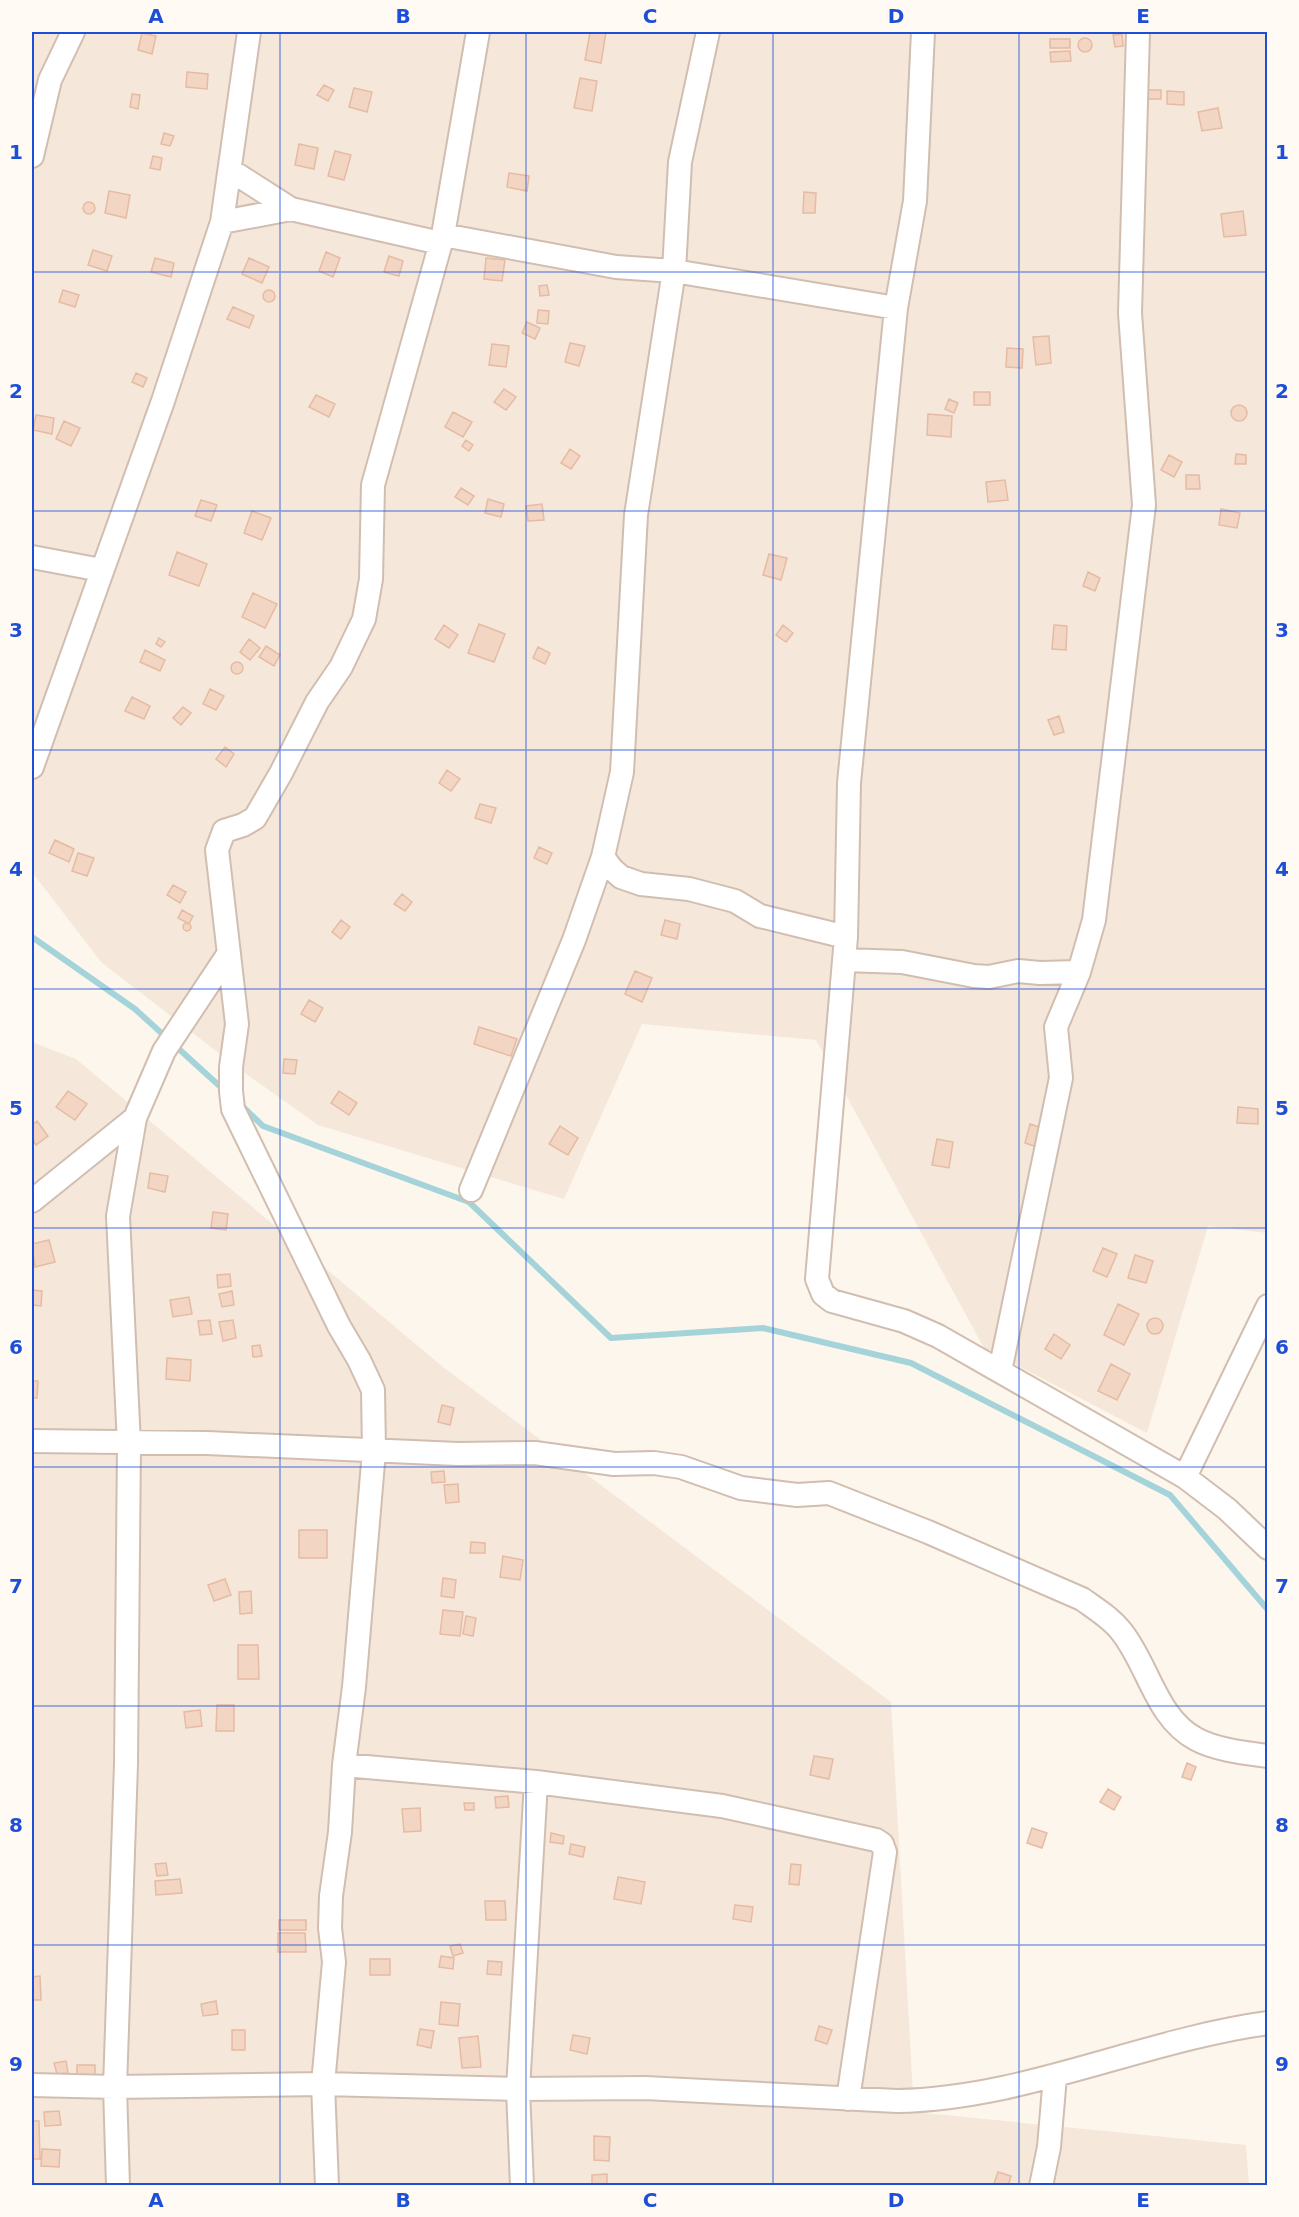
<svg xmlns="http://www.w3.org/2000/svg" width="1299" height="2217" viewBox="0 0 1299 2217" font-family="'DejaVu Sans',sans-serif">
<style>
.residential{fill:#f5e8da}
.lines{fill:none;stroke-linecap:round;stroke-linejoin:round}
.stream{stroke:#a5d3da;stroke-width:6}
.building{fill:#f3d5c3;stroke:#e6bba3;stroke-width:1.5}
.street-casing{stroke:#d1beb0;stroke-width:26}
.street{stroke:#fff;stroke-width:22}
.grid{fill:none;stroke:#1d4ed8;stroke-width:1.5;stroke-opacity:0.55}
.neatline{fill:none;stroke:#1d4ed8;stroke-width:2}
.grid-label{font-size:20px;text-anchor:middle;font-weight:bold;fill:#1d4ed8}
</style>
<rect width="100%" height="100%" fill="#fdf6ec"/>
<path class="residential" d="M32,32H1267V1233L1208,1226L1147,1433L984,1348L816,1040L642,1024L564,1199L318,1125L242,1071L101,962L32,872Z
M32,1042L76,1059L443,1367L891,1702L914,2112L1246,2145L1249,2185H32Z"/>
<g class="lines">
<path class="stream" d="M32,937L135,1009L225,1091
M242,1106L263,1126L469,1202L611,1338L763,1328L911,1363L1170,1495L1268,1610"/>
</g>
<path class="building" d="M590,32H606L601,63L585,60Z
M142,33L156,36L152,54L138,50Z
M1122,34L1123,46L1115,47L1113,35Z
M1078 45a7 7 0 1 1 14 0a7 7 0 1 1-14 0Z
M1050,39H1070V48H1050Z
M1070,51L1071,61L1051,62L1050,52Z
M187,72L208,74L207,89L186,87Z
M580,78L597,81L592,111L574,108Z
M324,85L334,90L328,101L317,95Z
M354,88L372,92L367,112L349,107Z
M1148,90H1161V99H1148Z
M1167,91L1184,92V105L1167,104Z
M132,94L140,95L138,109L130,107Z
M1218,108L1222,128L1202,131L1198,112Z
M164,133L174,136L170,146L161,144Z
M299,144L318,148L314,169L295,165Z
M335,151L351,155L344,180L328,176Z
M153,156L162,158L160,170L150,168Z
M509,173L529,176L527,191L507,187Z
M109,191L130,195L126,218L105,213Z
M804,192L816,193L815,213H803Z
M83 208a6 6 0 1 1 12 0a6 6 0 1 1-12 0Z
M1243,211L1246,235L1224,237L1221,214Z
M93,250L112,256L107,271L88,265Z
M326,252L340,258L333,277L319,271Z
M389,256L403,261L399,276L384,272Z
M155,258L174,263L171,277L151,272Z
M249,258L269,267L262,283L242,274Z
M486,258L505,260L502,281L484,279Z
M547,285L549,295L540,296L539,286Z
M263 296a6 6 0 1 1 12 0a6 6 0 1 1-12 0Z
M63,290L79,295L75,307L59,302Z
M233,307L254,316L249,328L227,319Z
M538,310L549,311L548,324L537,323Z
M527,322L540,328L535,339L522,333Z
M1049,336L1051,363L1036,365L1033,337Z
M570,343L585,346L579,366L565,362Z
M492,344L509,346L506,367L489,365Z
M1007,348L1023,349L1022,368L1006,367Z
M136,373L147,378L143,387L132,382Z
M504,389L516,397L506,410L494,402Z
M974,392H990V405H974Z
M316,395L335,404L329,417L309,407Z
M949,399L958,403L954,413L945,409Z
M1231 413a8 8 0 1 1 16 0a8 8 0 1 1-16 0Z
M453,412L472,422L463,437L445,427Z
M928,414L952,416L951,437L927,435Z
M36,415L54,418L52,434L33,430Z
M64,421L80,428L71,446L56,439Z
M466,440L473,445L469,451L462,446Z
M570,449L580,456L571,469L561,463Z
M1236,454L1246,455V464H1235Z
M1169,455L1182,462L1174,477L1161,470Z
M1186,475H1199L1200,489H1186Z
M1005,480L1008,500L988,502L986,482Z
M461,488L474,496L468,505L455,497Z
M488,499L504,504L501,517L485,513Z
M201,500L217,505L211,521L195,516Z
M542,504L544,520L528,521L526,506Z
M1221,509L1240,513L1237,528L1219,525Z
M252,511L271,518L262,540L244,533Z
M177,552L207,564L199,586L169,575Z
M769,554L787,558L781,580L763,575Z
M1088,572L1100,578L1095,591L1083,586Z
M253,593L277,604L265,628L242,617Z
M479,624L505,634L494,662L468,653Z
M444,625L458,635L449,648L435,639Z
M783,625L793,633L786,642L776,635Z
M1054,625L1067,626L1066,650L1052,649Z
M159,638L165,642L161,647L156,644Z
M249,639L260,648L250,660L240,652Z
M266,646L280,655L274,666L259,657Z
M538,647L550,653L545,664L533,658Z
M145,650L165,660L160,671L140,662Z
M231 668a6 6 0 1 1 12 0a6 6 0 1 1-12 0Z
M210,689L224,696L216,710L203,704Z
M132,697L150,706L144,719L125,711Z
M183,707L191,713L181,725L173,718Z
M1059,716L1064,732L1054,735L1048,720Z
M225,747L234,754L226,767L216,759Z
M447,770L460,779L451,791L439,783Z
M480,804L496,808L491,823L475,818Z
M55,840L74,849L69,862L49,853Z
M539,847L552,853L547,864L534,858Z
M78,853L94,858L87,876L72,871Z
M173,885L186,892L180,903L167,895Z
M402,894L412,902L405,911L394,904Z
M182,910L193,916L189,924L178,918Z
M341,920L350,927L341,939L332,932Z
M665,920L680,924L677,939L661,935Z
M183 927a4 4 0 1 1 8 0a4 4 0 1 1-8 0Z
M635,971L652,978L642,1002L625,994Z
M309,1000L323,1008L315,1022L301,1014Z
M479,1027L517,1039L511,1056L474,1044Z
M284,1059L297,1060L295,1074L283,1073Z
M68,1091L87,1104L75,1120L56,1107Z
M339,1091L357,1103L349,1115L331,1103Z
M1238,1107L1258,1109V1124L1237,1123Z
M37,1121L48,1136L36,1145L32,1139V1125Z
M1030,1124L1042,1128L1037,1147L1025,1143Z
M560,1126L578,1138L568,1155L549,1144Z
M937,1139L953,1142L949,1168L932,1165Z
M150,1173L168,1176L165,1192L148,1188Z
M213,1212L228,1214L226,1230L211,1228Z
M49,1240L55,1262L35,1267L32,1244Z
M1103,1248L1117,1254L1107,1277L1093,1271Z
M1135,1255L1153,1261L1146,1283L1128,1278Z
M230,1274L231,1286L218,1288L217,1275Z
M32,1290L42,1291L41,1306L32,1305Z
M232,1291L234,1305L222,1307L219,1294Z
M189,1297L192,1314L173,1317L170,1300Z
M1118,1304L1139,1314L1124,1345L1104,1335Z
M1147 1326a8 8 0 1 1 16 0a8 8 0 1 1-16 0Z
M210,1320L212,1334L200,1335L198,1321Z
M233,1320L236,1338L223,1341L219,1322Z
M1054,1334L1070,1345L1061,1359L1045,1349Z
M260,1345L262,1356L253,1357L252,1346Z
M167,1358L191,1360L190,1381L166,1379Z
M1111,1364L1130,1374L1117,1400L1098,1391Z
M32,1381H38L37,1398H32Z
M442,1405L454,1408L450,1425L438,1422Z
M444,1471L445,1482L432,1483L431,1472Z
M458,1484L459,1502L446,1503L444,1485Z
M299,1530H327V1558H299Z
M471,1542L485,1543V1553H470Z
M503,1556L523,1560L520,1580L500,1577Z
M443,1578L456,1580L454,1598L441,1596Z
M225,1579L231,1595L214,1601L208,1585Z
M251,1591L252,1613L240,1614L239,1592Z
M443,1610L463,1612L460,1636L440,1634Z
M466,1616L476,1618L473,1636L463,1634Z
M238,1645H258L259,1679H238Z
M217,1705H234V1731H216Z
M200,1710L202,1726L186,1728L184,1712Z
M814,1756L833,1759L829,1779L810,1775Z
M1187,1763L1196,1767L1191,1780L1182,1777Z
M1108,1789L1121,1797L1114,1810L1100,1802Z
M508,1796L509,1807L496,1808L495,1797Z
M464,1803H474V1810H465Z
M420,1808L421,1831L404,1832L402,1809Z
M1032,1828L1047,1833L1042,1848L1027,1843Z
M551,1833L564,1836L563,1844L550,1842Z
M571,1844L585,1847L583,1857L569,1854Z
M166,1863L168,1875L157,1876L155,1864Z
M791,1864L801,1865L799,1885L789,1884Z
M618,1877L645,1882L641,1904L614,1899Z
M180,1879L182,1893L156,1895L155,1881Z
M485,1901H505L506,1920H486Z
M735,1905L753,1907L751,1922L733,1919Z
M279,1920H306V1930H279Z
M278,1933H305L306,1952H278Z
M460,1944L463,1953L453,1956L450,1946Z
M441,1956L454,1958L453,1969L439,1967Z
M370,1959H390V1975H370Z
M488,1961L502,1962L501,1975L487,1974Z
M40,1976L41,2000H32V1977Z
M216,2001L218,2014L203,2016L201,2004Z
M441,2002L460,2004L458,2026L439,2024Z
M819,2026L832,2030L827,2044L815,2040Z
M420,2029L434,2031L431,2048L417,2045Z
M232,2030H245V2050H232Z
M573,2035L590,2038L587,2054L570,2050Z
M478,2036L481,2067L462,2068L459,2038Z
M66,2061L68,2073L57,2074L54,2063Z
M77,2065H95V2076H77Z
M59,2111L61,2125L45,2126L44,2112Z
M32,2121H39L40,2159H32Z
M594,2136L610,2137L609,2161L594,2160Z
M42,2149L60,2150L59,2167L41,2166Z
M998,2172L1011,2176L1008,2186L994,2184Z
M607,2174V2186H592V2175Z"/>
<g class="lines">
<defs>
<path id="street" d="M923,32L915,201L896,308L849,783L846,937L817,1279L823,1294L832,1301L904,1321L938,1336L1185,1477L1227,1509L1268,1548
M32,156L50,80L73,32
M230,170L291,209L440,243
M222,222L291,209
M443,235L616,267L674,271L896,308
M32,557L101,570
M32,767L163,401L222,222L249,32
M603,857L612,869L621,877L641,884L689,889L735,901L760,916L846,937
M844,960L902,962L974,976L989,977L1018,971L1040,973L1079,972
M471,1190L574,940L603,857L622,772L636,515L674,271L680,162L708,32
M32,1201L135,1118
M1000,1371L1061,1078L1056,1027L1079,972L1094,920L1144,505L1130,313L1138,32
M32,1441L207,1443L458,1454L535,1453L614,1464L654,1463L681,1467L741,1488L797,1495L829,1493L928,1532L1082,1599C1096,1609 1111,1618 1121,1631C1148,1664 1156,1718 1196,1739C1216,1750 1246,1753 1268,1756
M1185,1477L1268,1306
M344,1765L536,1782L722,1806L876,1840L882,1844L885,1852L848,2099
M32,2085L115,2087L323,2084L518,2089L645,2088L897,2101C1024,2099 1143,2040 1268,2023
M118,2186L115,2087L126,1764L129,1444L118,1216L135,1118L164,1051L229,953
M327,2186L323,2084L334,1962L330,1928L331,1896L340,1832L344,1765L354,1687L374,1451L373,1390L359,1360L339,1326L233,1109L231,1091V1067L237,1024L217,850L224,831L243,825L255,818L281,773L317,702L341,667L364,619L371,579L373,485L443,235L478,32
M522,2186L518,2089L536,1782
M1041,2186L1049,2147L1055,2076"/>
</defs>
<use href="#street" class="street-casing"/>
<use href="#street" class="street"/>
</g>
<path class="grid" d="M280,32V2186M526,32V2186M773,32V2186M1019,32V2186M32,272H1268M32,511H1268M32,750H1268M32,989H1268M32,1228H1268M32,1467H1268M32,1706H1268M32,1945H1268"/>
<rect width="1299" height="2217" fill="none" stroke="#fffaf3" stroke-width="66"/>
<rect x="33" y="33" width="1233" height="2151" class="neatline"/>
<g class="grid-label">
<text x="156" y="23">A</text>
<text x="403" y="23">B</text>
<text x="650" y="23">C</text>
<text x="896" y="23">D</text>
<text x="1143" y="23">E</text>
<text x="16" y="159">1</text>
<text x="1282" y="159">1</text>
<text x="16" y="398">2</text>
<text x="1282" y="398">2</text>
<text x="16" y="637">3</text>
<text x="1282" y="637">3</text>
<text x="16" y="876">4</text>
<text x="1282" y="876">4</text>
<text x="16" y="1115">5</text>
<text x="1282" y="1115">5</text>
<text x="16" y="1354">6</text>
<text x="1282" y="1354">6</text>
<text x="16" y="1593">7</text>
<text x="1282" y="1593">7</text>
<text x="16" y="1832">8</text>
<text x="1282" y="1832">8</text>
<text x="16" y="2071">9</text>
<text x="1282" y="2071">9</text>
<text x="156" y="2207">A</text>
<text x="403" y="2207">B</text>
<text x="650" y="2207">C</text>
<text x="896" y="2207">D</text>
<text x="1143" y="2207">E</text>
</g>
</svg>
